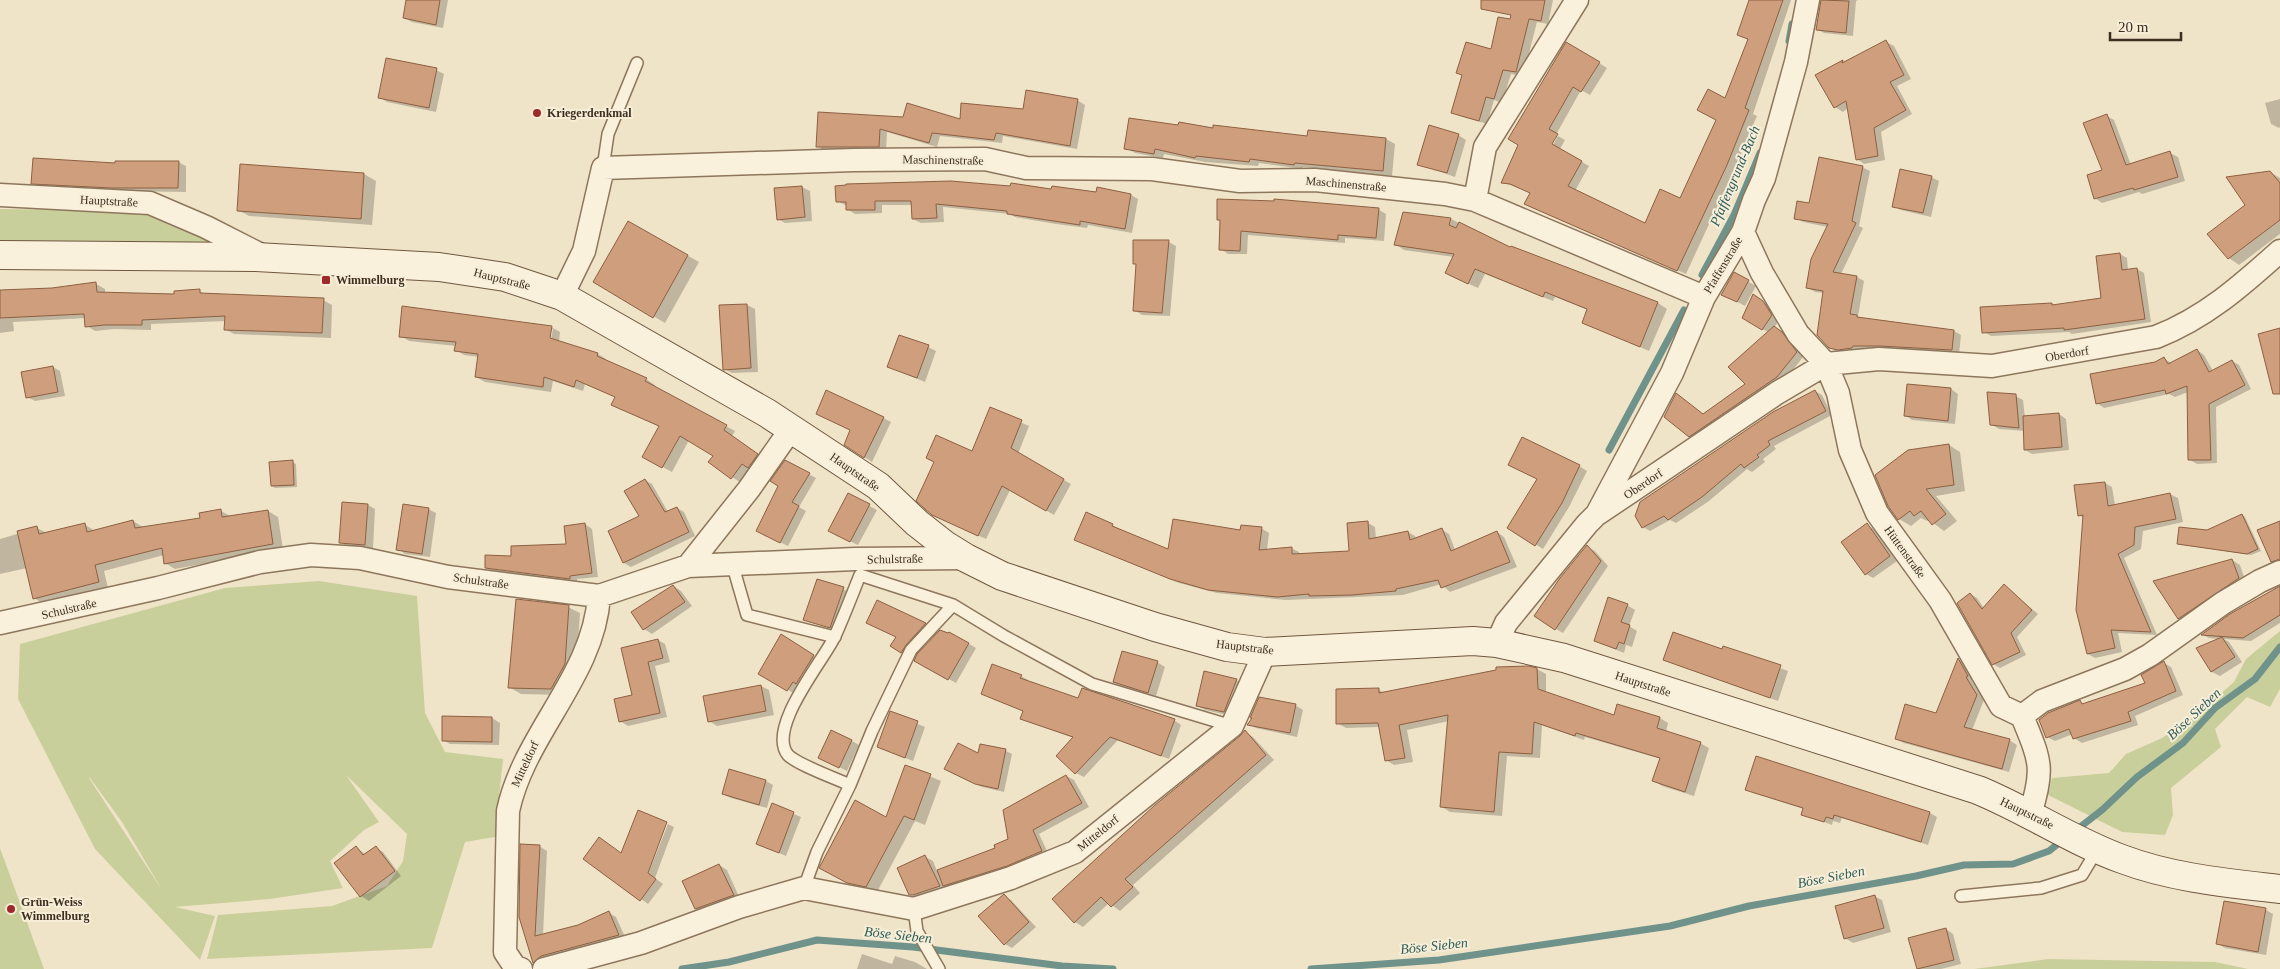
<svg xmlns="http://www.w3.org/2000/svg" width="2280" height="969" viewBox="0 0 2280 969" font-family="'Times New Roman',serif">
<style>
.green{fill:#c9cf9b;fill-rule:evenodd}
.shadow{fill:#0003;fill-rule:evenodd}
.lines{fill:none;stroke-linecap:round;stroke-linejoin:round}
.stream{stroke:#6f938a;stroke-width:7}
.building{fill:#cf9f7d;stroke:#8d5f41}
.lane-casing{stroke:#8d765c;stroke-width:14}
.street-casing{stroke:#8d765c;stroke-width:25}
.secondary-casing{stroke:#6f573f;stroke-width:30}
.lane{stroke:#faf1dc;stroke-width:11}
.street{stroke:#faf1dc;stroke-width:22}
.secondary{stroke:#faf1dc;stroke-width:28}
.poi-dot{fill:#9e2a2b;stroke:#f7eed8;stroke-width:2}
.labels{text-anchor:middle;dominant-baseline:central;stroke-width:4;stroke-linejoin:round;paint-order:stroke}
.poi-label{font-size:12px;font-weight:bold;fill:#3d2e20;stroke:#f7eed8;text-anchor:start}
.street-label{font-size:12px;fill:#3d2e20;stroke:#f7eed8}
.water-label{font-size:14px;font-style:italic;fill:#2f5d5a;stroke:#f7eed8}
</style>
<rect width="100%" height="100%" fill="#f0e4c8"/>
<path class="green" d="M0,209L152,211L215,245L0,248Z
M319,581L417,596L425,713L445,752L503,759L495,837L465,842L432,948L207,959L218,915L332,906L387,886L403,861L407,834L346,775L379,822L364,830L330,861L343,888L270,899L175,907L215,916L200,960L95,849L18,699L20,644L225,588ZM90,778L122,822L162,890L89,778Z
M2280,631V689L2270,707L2247,697L2215,729L2221,747L2171,788L2173,815L2165,835L2122,832L2048,795L2052,778L2109,773L2126,754L2162,738L2195,716L2234,682L2246,659Z
M0,848L44,969H0Z
M2048,959L2215,962L2248,969H1974Z"/>
<path class="shadow" d="M407,0H448L443,28L412,22L404,18Z
M1515,0H1553L1548,24L1537,22L1523,76L1511,74L1502,103L1494,100L1487,124L1460,116L1452,112L1511,21Z
M1750,0H1791L1753,114L1757,116L1734,170L1686,274L1533,208L1525,204L1531,193L1502,182L1567,43L1607,68L1590,95L1581,90L1548,149L1550,150L1558,136L1565,140L1560,149L1589,166L1575,191L1646,224L1680,200L1726,99L1748,40L1739,35Z
M1822,0H1858L1856,1L1853,36L1824,33L1817,29Z
M1886,42L1894,46L1911,79L1897,86L1912,114L1881,132L1885,160L1864,164L1857,159L1848,108L1843,112L1835,107L1817,76L1843,61L1845,62Z
M436,70L444,74L436,112L387,102L379,97Z
M2280,99V127L2279,128L2271,124L2265,103Z
M1077,100L1085,105L1077,149L1003,136L1002,143L940,136L937,147L887,132L886,150L825,151L818,147L904,118L961,121Z
M2107,116L2114,120L2131,165L2170,153L2178,157L2185,181L2142,194L2139,192L2102,203L2095,198L2103,171Z
M1214,130L1308,138L1309,132L1386,139L1395,144L1392,176L1303,167V169L1259,163L1258,166L1205,162L1164,154L1163,158L1135,153L1126,148Z
M1458,135L1466,140L1455,177L1419,164Z
M178,162L186,166V192L119,191L40,187L32,183L116,164Z
M241,166L364,174L376,181L372,225L249,216L238,210Z
M1862,167L1870,171L1859,226L1863,228L1841,274L1857,277L1864,281L1858,317L1954,331L1961,335L1959,354L1838,352L1830,348L1824,293L1815,292L1808,288L1828,227L1803,222L1796,218L1810,205Z
M2270,172L2280,178V234L2239,265L2229,258L2247,205Z
M1931,177L1939,181L1931,217L1901,210L1894,206Z
M802,187L810,191L812,221L785,223L778,219L775,189Z
M1052,190L1131,195L1138,199L1132,233L1088,225L1087,228L1056,224L1015,217L1010,214L943,207L944,222L921,223L913,219V205H882V213L855,214L847,209V206L837,201Z
M1275,200L1379,210L1386,214L1384,241L1345,238V243L1248,235L1247,254H1228L1221,249L1222,221L1218,219L1275,202Z
M1404,213L1451,219L1511,249L1512,247L1658,303L1667,309L1649,351L1583,322L1588,310L1555,297L1553,301L1485,274L1478,288L1456,278L1454,257L1404,250L1395,244Z
M628,222L699,262L665,323L594,281Z
M1169,242L1176,246L1170,316L1142,315L1134,310Z
M2120,254L2127,258L2128,270L2137,269L2144,273L2151,322L2072,334L2069,332L1991,336L1984,332L2052,305L2054,306L2102,299Z
M1735,274L1756,286L1745,306L1730,298Z
M96,284L105,289V293L175,295L199,291L207,295L323,300L332,305L331,338L234,334L225,329L226,321L151,324V330L114,329L95,331L87,326L86,318L13,322L14,331L0,333V292L52,289Z
M1761,300L1771,307L1779,320L1774,328L1788,337L1803,357L1784,381L1696,440L1689,436L1677,395L1704,415L1746,385L1768,332L1762,329Z
M747,305L755,309L758,372L732,373L724,369Z
M551,327L560,332L559,342L598,354L606,359V361L646,379L655,385L654,387L735,431L732,436L766,460L741,483L710,462L715,456L689,440L672,472L644,457L660,427L621,409L616,397L585,384L583,391L553,381L551,392L485,382L476,377L479,357L464,355L456,350V346L409,341L401,336ZM550,329H553L550,344H548Z
M928,347L936,351L925,382L888,367Z
M2197,350L2204,355L2213,371L2232,361L2239,365L2251,389L2216,407L2217,463L2197,464L2190,460L2188,392L2175,397L2169,394L2104,408L2097,403L2155,363L2164,359L2172,363Z
M53,367L60,371L65,396L35,401L27,397Z
M1951,389L1958,394L1955,424L1912,420L1905,415Z
M1815,391L1822,395L1832,415L1774,446L1776,449L1763,459L1765,462L1752,472L1747,469L1709,501L1676,523L1670,520L1650,531L1643,527Z
M2015,396L2023,400L2025,418L2059,414L2066,419L2069,450L2032,454L2025,450L2024,431L1999,429L1991,424Z
M990,409L1029,426L1018,454L1071,484L1054,515L1010,490L986,539L941,519L972,453Z
M883,418L891,422L872,462L846,445Z
M1949,445L1960,452L1965,491L1936,496L1957,521L1944,531L1929,520L1927,521L1921,518L1911,526L1899,519L1890,506Z
M292,462L296,464L297,487L275,488L272,486Z
M786,462L816,478L799,507L806,511L788,546L765,535Z
M1579,466L1587,471L1569,507L1543,549L1509,528L1539,479Z
M645,480L652,484L668,512L677,508L684,512L695,536L631,567L624,563L609,532L641,517Z
M2105,483L2112,487L2115,505L2170,494L2178,498L2183,522L2143,531L2141,549L2124,558L2157,635L2118,633L2122,652L2095,658L2088,654L2084,518L2079,515L2075,486Z
M849,495L877,510L858,545L837,535Z
M368,505L375,509L373,548L348,547L340,542Z
M428,509L436,513L430,557L405,554L398,549Z
M221,511L232,517L268,511L278,517L283,549L175,569L165,563L164,555L104,571L108,588L44,604L34,598L27,568L0,574V539L37,528L47,533L84,524L95,531L133,521L143,527L202,519Z
M1087,514L1169,551L1261,528L1269,533L1267,550L1291,548L1299,552V555L1350,553L1368,523L1375,527L1376,539L1408,532L1415,536L1416,539L1442,530L1449,534L1455,550L1497,532L1504,537L1517,567L1450,592L1441,584L1403,595L1286,600L1217,593L1179,583L1083,543Z
M2242,515L2245,517L2261,551L2251,555L2178,544Z
M585,524L592,529L598,577L577,579V582L493,572L486,568L512,557L568,545Z
M1867,525L1874,529L1897,561L1873,578L1866,574Z
M1588,547L1595,551L1608,566L1563,633L1556,629Z
M2232,560L2240,565L2246,583L2186,623L2178,618Z
M673,586L681,591L692,606L652,634L644,629Z
M2004,586L2038,614L2017,637L2026,655L2000,668L1993,664L1970,594L1977,598L1984,608Z
M2280,588V623L2251,641L2224,639L2229,642L2242,662L2220,676L2212,672L2197,648L2219,639L2209,638L2203,635Z
M843,589L851,593L838,631L805,619Z
M878,602L933,628L909,656L891,646L897,637Z
M1627,605L1635,610L1629,626L1637,631L1632,647L1626,645L1624,653L1595,641Z
M568,607L580,613L576,671L563,695L521,694L509,687Z
M950,633L976,648L956,683L916,660Z
M658,640L665,644L670,662L655,666L667,717L628,726L620,721Z
M789,640L821,661L795,694L760,673Z
M1724,647L1788,671L1778,701L1664,660L1723,651Z
M1959,660L1966,664L1975,680L1972,681L1984,700L1972,730L2009,740L2017,745L2009,772L1904,743L1896,739L1937,714Z
M1157,662L1165,667L1156,696L1122,686L1114,682Z
M2164,663L2171,667L2183,695L2135,716L2138,725L2082,743L2074,738L2073,734L2055,741L2047,737L2080,702L2085,704L2146,684Z
M1537,669L1546,674V694L1615,717L1618,706L1660,718L1668,723L1666,732L1700,743L1709,748L1694,796L1662,786L1654,781L1661,759L1585,737L1584,740L1542,725L1540,758L1507,756L1502,816L1450,812L1442,807L1449,721L1407,730L1413,762L1394,765L1386,760L1380,727L1346,728L1337,723L1378,689L1384,693Z
M1021,676L1028,680V682L1079,699L1174,720L1181,725L1169,759L1118,740L1084,777L1076,773L1074,738L1029,722L1021,718L1024,711L982,694Z
M1236,680L1244,684L1231,716L1205,710L1198,706Z
M761,686L769,690L774,715L717,726L709,721L705,697Z
M1295,705L1303,710L1297,737L1256,728L1249,724Z
M891,713L925,727L913,761L878,747Z
M492,718L500,723L499,745L450,744L443,740Z
M1245,732L1253,737L1274,760L1133,885L1140,893L1120,911L1109,903L1083,927L1075,922Z
M852,741L859,745L847,771L827,761Z
M981,746L1006,751L1012,754L1004,792L982,787L951,772L979,754Z
M906,766L941,781L925,825L915,821L877,892L859,888L821,867L886,819Z
M1066,776L1074,780L1089,807L1039,834L1049,855L951,889L944,885L947,891L918,898L910,894L925,857L933,861L937,871L997,849L1010,839Z
M766,781L773,785L767,808L731,798L723,794Z
M1746,789L1930,813L1937,817L1928,845L1842,818L1840,823L1833,821L1832,825L1802,814L1804,809L1754,793Z
M772,805L801,817L786,856L765,847Z
M668,824L674,827L655,878L663,884L648,904L585,858L646,879Z
M539,846L547,851L543,935L578,926L609,913L616,917L626,939L541,967L534,962L520,917Z
M356,847L366,855L376,848L383,852L401,876L369,901L361,896L336,863Z
M719,865L727,870L740,899L703,913L696,908Z
M1004,896L1011,900L1036,927L1012,948L1005,944Z
M1874,896L1882,900L1891,932L1853,943L1845,938Z
M2266,910L2273,914L2266,955L2225,948L2218,944Z
M1946,929L1953,934L1961,964L1941,969H1918Z
M862,954L892,964L895,956L915,962L927,969H857Z"/>
<g class="lines">
<path class="stream" d="M1789,41L1792,24
M1702,275L1734,215L1760,153
M1609,450L1684,310
M2075,831L2102,810L2137,777L2183,743L2215,708L2255,679L2280,647
M682,969L729,962L817,940L913,947L1062,966L1113,969
M1311,969L1439,960L1670,926L1749,906L1916,876L1964,865L2013,864L2049,851L2064,839"/>
</g>
<path class="building" d="M406,0H440L436,25L403,18Z
M1481,0H1545L1541,21L1529,19L1516,72L1503,70L1494,99L1486,97L1479,121L1451,113L1462,75L1456,73L1466,42L1491,49L1498,17L1510,19L1511,15L1481,9Z
M1749,0H1783L1745,108L1749,110L1727,165L1677,271L1524,204L1530,193L1510,184L1501,183L1518,145L1508,139L1566,42L1600,62L1581,92L1573,87L1549,129L1558,134L1552,144L1582,161L1568,186L1645,223L1660,189L1680,198L1716,120L1697,110L1708,89L1725,98L1748,39L1737,35Z
M1821,0L1849,1L1846,33L1816,30Z
M1886,40L1904,75L1890,82L1906,110L1874,128L1878,156L1856,160L1846,101L1834,108L1815,75L1843,60L1842,63Z
M386,58L437,68L429,108L378,98Z
M1026,90L1078,99L1070,146L996,133L994,140L932,133L929,143L880,129L879,147H816L818,112L903,117L907,103L960,119L961,103L1023,109Z
M2107,114L2126,165L2170,151L2178,177L2134,190L2133,188L2094,199L2087,175L2102,170L2083,123Z
M1129,118L1178,125L1179,122L1213,128V125L1307,136L1308,130L1386,138L1383,171L1295,163L1294,165L1250,159L1249,162L1196,156L1195,158L1155,149L1154,154L1124,149Z
M1429,125L1459,134L1447,173L1417,165Z
M1819,157L1863,166L1852,221L1856,223L1833,272L1857,276L1850,314L1857,315V317L1954,330L1952,350L1880,346H1853L1852,348L1838,350L1829,348L1817,335L1823,291L1806,288L1811,259L1828,224L1794,219L1797,201L1809,203Z
M33,158L115,163V161H179L178,188H111L31,184Z
M240,164L364,173L361,219L237,211Z
M1900,169L1932,176L1923,213L1892,207Z
M2270,171L2280,183V220L2228,259L2207,234L2245,205L2226,177Z
M951,181L1010,186L1011,183L1051,189L1052,186L1096,192L1097,187L1131,194L1125,229L1080,221V225L1047,220L1007,214V211L936,204L937,218L912,219L911,201H875V210H846V202H836L835,186L846,185V184Z
M802,186L805,217L777,220L774,188Z
M1217,199L1274,201V199L1379,208L1376,238L1338,235V240L1241,231L1240,251L1219,250L1220,220H1217Z
M1403,212L1451,218L1449,225L1456,228L1459,222L1510,247L1511,246L1658,302L1640,347L1582,323L1587,309L1545,292L1543,297L1475,269L1468,284L1445,273L1454,254L1394,245Z
M628,221L688,255L653,318L593,282Z
M1133,240H1169L1162,313L1133,311L1136,264H1133Z
M2120,253L2122,270L2137,268L2145,319L2064,330V328L1982,333L1980,307L2052,303V305L2101,298L2096,256Z
M1734,272L1749,280L1737,302L1721,295Z
M96,282L97,292L174,294V291L200,289V293L324,298L322,333L224,330L225,316L142,320V325H104L85,327L84,314L0,318V290L52,288Z
M1753,294L1763,301L1772,315L1762,330L1742,318Z
M747,304L751,368L723,370L719,305Z
M402,306L552,326L550,338L598,353L597,356L647,378L645,381L727,425L724,430L758,454L748,468L742,464L731,479L708,462L713,456L680,436L662,468L642,457L659,426L611,405L615,397L576,380L574,387L544,377L543,387L475,377L478,354L454,351L456,342L399,337Z
M1774,326L1782,332L1797,352L1777,377L1689,437L1664,417L1676,393L1703,414L1745,384L1728,367Z
M2280,328V394H2273L2258,334Z
M899,335L929,345L917,378L887,367Z
M2197,349L2209,372L2232,360L2245,385L2209,404L2211,460H2188L2187,386L2166,394L2165,390L2096,404L2090,374L2155,362L2164,357L2168,364Z
M53,366L58,392L26,398L21,372Z
M1907,384L1951,388L1948,421L1904,416Z
M826,390L884,417L864,458L844,445L850,430L816,414Z
M1815,390L1826,411L1768,441L1770,445L1757,455L1759,457L1744,468L1741,464L1702,497L1668,520L1664,516L1642,528L1635,516L1640,502L1773,412Z
M1987,392L2016,394L2019,428L1990,425Z
M990,407L1022,420L1011,448L1064,479L1046,511L1002,486L978,536L932,515L916,501L934,462L926,458L936,435L972,451Z
M2059,413L2062,447L2024,450L2023,416Z
M1522,437L1580,465L1562,503L1535,546L1507,528L1537,479L1508,465Z
M1949,444L1954,485L1926,489L1946,514L1932,525L1921,511L1914,516L1910,511L1898,520L1888,506L1875,475L1908,450Z
M293,460L294,485L271,486L269,462Z
M785,460L810,473L792,502L799,506L780,543L756,531L778,486L770,481Z
M645,479L665,512L677,507L689,532L623,563L608,531L639,516L624,491Z
M2105,482L2108,506L2170,493L2176,519L2135,527L2134,545L2118,554L2151,632L2111,630L2115,648L2087,654L2076,610L2083,515L2078,516L2074,485Z
M848,493L870,504L850,542L828,531Z
M342,502L368,504L365,545L339,543Z
M403,504L429,508L422,554L396,550Z
M221,509L222,517L268,510L273,544L164,564L162,548L95,565L99,582L33,599L17,531L37,526L39,534L85,523L87,532L133,520L135,528L200,518L199,513Z
M1086,512L1113,524L1112,526L1168,549L1173,519L1240,530L1241,525L1262,527L1259,550L1292,547V554L1349,551L1347,523L1368,521L1369,539L1408,531L1410,540L1442,528L1451,551L1497,531L1510,562L1441,588L1438,580L1396,589V591L1352,595L1309,596V594L1277,597L1208,590L1170,579L1074,540Z
M2242,514L2258,549L2247,554L2177,544L2179,527L2207,530Z
M2280,521V559L2271,562L2257,530Z
M585,523L592,573L570,576V579L485,568V555L511,556V546L566,544L564,526Z
M1867,523L1890,556L1865,575L1841,542Z
M1587,545L1601,561L1555,630L1534,616L1560,578Z
M2232,559L2239,578L2178,619L2153,581Z
M817,579L844,587L830,628L803,620Z
M2004,584L2032,610L2011,633L2020,652L1992,665L1957,603L1970,593L1982,609Z
M673,585L685,602L643,630L631,612Z
M2280,586V615L2243,638L2201,635L2230,614Z
M1608,597L1628,604L1621,622L1630,625L1624,644L1619,642L1616,649L1594,641Z
M516,599L569,605L565,664L551,689L508,688Z
M877,600L926,623L906,645L901,653L890,646L896,637L866,623Z
M940,630L948,633L949,632L969,643L948,680L914,661L917,654Z
M1673,632L1722,649L1723,646L1781,665L1770,698L1663,660Z
M781,634L814,655L796,684L793,682L787,691L758,674Z
M2222,637L2235,657L2211,672L2196,648Z
M658,639L663,658L648,662L660,713L619,722L614,699L632,695L621,648Z
M1122,651L1158,661L1148,693L1113,682Z
M1958,658L1968,676L1966,677L1977,695L1964,727L2010,739L2002,769L1895,739L1905,704L1936,713Z
M2164,661L2176,691L2128,712L2131,721L2073,739L2069,729L2046,738L2039,720L2048,713L2080,700L2082,704L2145,683L2141,675Z
M992,664L1022,675L1020,678L1078,698L1082,688L1175,719L1161,756L1110,737L1075,774L1056,756L1073,737L1020,719L1023,711L981,694Z
M1529,666L1537,668L1538,689L1614,715L1617,704L1660,717L1657,728L1701,742L1685,792L1652,781L1660,758L1576,733L1575,736L1534,722L1532,754L1499,752L1494,812L1440,807L1448,715L1399,725L1405,758L1385,761L1378,723L1336,724V689L1379,688V693L1496,670V667Z
M1204,671L1237,679L1224,712L1196,706Z
M761,685L766,711L708,722L703,696Z
M1259,697L1296,704L1290,733L1247,725L1252,718H1250Z
M890,711L918,721L905,758L877,747Z
M442,716L492,717V742L442,741Z
M831,730L852,740L839,768L818,758Z
M1245,730L1266,755L1125,879L1133,887L1111,907L1101,897L1074,923L1052,899L1155,805L1240,736Z
M958,743L978,753L980,744L1006,749L998,789L975,784L944,769Z
M1756,756L1930,812L1921,842L1834,815L1833,819L1826,817L1824,822L1801,815L1803,808L1745,790Z
M905,765L931,774L914,820L904,816L866,887L847,883L819,868L855,800L886,817Z
M729,769L766,780L759,805L722,794Z
M1066,775L1082,803L1033,830L1042,851L1007,866L943,886L937,870L995,848L994,845L1008,839L1003,810Z
M772,803L794,812L779,853L756,844Z
M638,810L667,822L648,873L656,879L640,901L583,859L599,837L621,853Z
M520,844L540,845L535,936L578,925L609,911L619,935L541,956L533,963L519,917Z
M356,846L363,855L376,846L395,871L360,897L334,863Z
M925,855L940,886L913,895H909L897,868Z
M719,864L734,895L695,909L682,881Z
M1004,894L1029,922L1004,945L978,916Z
M1875,895L1884,928L1844,939L1835,906Z
M2224,901L2266,908L2258,952L2216,944Z
M1946,928L1954,960L1917,969L1908,938Z"/>
<g class="lines">
<defs>
<path id="lane" d="M603,168L608,134L637,63
M732,563L747,615L835,637
M850,785C837,779 796,764 788,755C766,728 824,660 835,636C844,616 852,595 860,575L953,605L1004,636L1092,684L1232,726
M804,888L817,852L850,785L872,731L911,650L953,605
M1961,896L2041,888L2082,875L2097,850
M914,909L917,931L939,969"/>
<path id="street" d="M0,195L150,203L206,227L265,257
M1475,200L1485,147L1577,0
M1743,232L1762,273L1798,334L1826,364L1838,393L1850,450L1877,513L1940,600L2001,706L2022,716C2040,760 2045,768 2030,814
M562,296L584,251L603,168L854,160L985,159L1026,168L1152,169L1240,181L1315,180L1445,194L1475,200L1704,297
M1598,512L1672,373L1704,297L1743,232L1754,200L1764,178L1796,62L1808,0
M688,566L749,489L791,429
M0,623L158,588L260,562L311,555L360,558L448,577L599,596L688,566L855,559L966,558
M1497,643L1506,623L1587,524L1596,515L1777,393L1826,364L1879,359L1992,366L2156,337C2205,318 2241,286 2280,251
M2022,716L2042,701L2125,669L2150,655L2223,603L2260,581L2280,572
M521,969L515,967L505,952L508,811C524,734 594,676 599,596
M544,969L641,943L739,907L804,888L914,909L1011,878L1075,852L1232,726L1265,652"/>
<path id="secondary" d="M0,255L256,257L439,267L505,277L562,296L767,413L878,486L917,523L945,545L966,558L1002,576L1155,627L1227,647L1265,652L1473,641L1497,643L1564,658L1978,790C2027,810 2072,841 2122,859C2172,878 2228,883 2280,889"/>
</defs>
<use href="#lane" class="lane-casing"/>
<use href="#street" class="street-casing"/>
<use href="#secondary" class="secondary-casing"/>
<use href="#lane" class="lane"/>
<use href="#street" class="street"/>
<use href="#secondary" class="secondary"/>
</g>
<g class="poi-dot">
<circle cx="537" cy="113" r="5"/>
<rect x="321" y="275" width="10" height="10" rx="2.5"/>
<circle cx="11" cy="909" r="5"/>
</g>
<g class="labels">
<g class="poi-label">
<text x="547" y="113">Kriegerdenkmal</text>
<text x="336" y="280">Wimmelburg</text>
<text x="21" y="902">Grün-Weiss<tspan x="21" dy="14">Wimmelburg</tspan></text>
</g>
<g class="street-label">
<text transform="translate(943 160) rotate(1)">Maschinenstraße</text>
<text transform="translate(1346 184) rotate(5)">Maschinenstraße</text>
<text transform="translate(109 201) rotate(3)">Hauptstraße</text>
<text transform="translate(1723 265) rotate(-59)">Pfaffenstraße</text>
<text transform="translate(502 279) rotate(14)">Hauptstraße</text>
<text transform="translate(2067 354) rotate(-10)">Oberdorf</text>
<text transform="translate(855 472) rotate(35)">Hauptstraße</text>
<text transform="translate(1643 484) rotate(-34)">Oberdorf</text>
<text transform="translate(1905 552) rotate(54)">Hüttenstraße</text>
<text transform="translate(895 559) rotate(-1)">Schulstraße</text>
<text transform="translate(481 581) rotate(8)">Schulstraße</text>
<text transform="translate(69 609) rotate(-13)">Schulstraße</text>
<text transform="translate(1245 647) rotate(7)">Hauptstraße</text>
<text transform="translate(1643 684) rotate(18)">Hauptstraße</text>
<text transform="translate(525 764) rotate(-65)">Mitteldorf</text>
<text transform="translate(2027 813) rotate(26)">Hauptstraße</text>
<text transform="translate(1098 833) rotate(-39)">Mitteldorf</text>
</g>
<g class="water-label">
<text transform="translate(1735 176) rotate(-67)">Pfaffengrund-Bach</text>
<text transform="translate(2194 714) rotate(-43)">Böse Sieben</text>
<text transform="translate(1831 877) rotate(-11)">Böse Sieben</text>
<text transform="translate(898 935) rotate(6)">Böse Sieben</text>
<text transform="translate(1434 946) rotate(-6)">Böse Sieben</text>
</g>
</g>
<path d="M2110 32v8h71v-8" fill="none" stroke="#3d2e20" stroke-width="2.5"/>
<text x="2118" y="32" font-size="15" fill="#3d2e20" stroke="#f7eed8" stroke-width="4" paint-order="stroke">20 m</text>
</svg>
